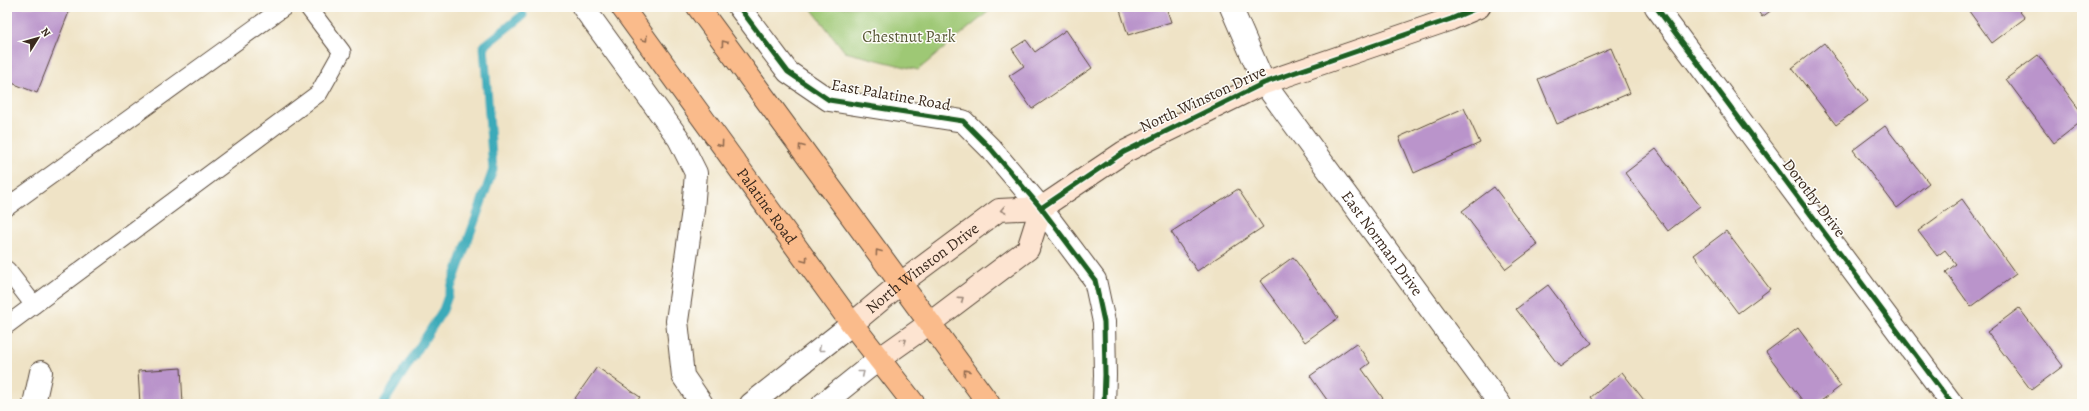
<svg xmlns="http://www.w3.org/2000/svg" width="2089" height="411" viewBox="0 0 2089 411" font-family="Alegreya,serif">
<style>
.green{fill:#9ec875;stroke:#6c794a}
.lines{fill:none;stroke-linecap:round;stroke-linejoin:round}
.stream{stroke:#3baab9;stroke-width:9}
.building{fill:#ba94cb}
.lane-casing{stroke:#564637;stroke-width:19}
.street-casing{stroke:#564637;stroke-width:24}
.secondary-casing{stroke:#564637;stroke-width:24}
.primary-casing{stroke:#564637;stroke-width:24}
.lane{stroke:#fff;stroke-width:17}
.street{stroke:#fff;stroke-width:22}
.secondary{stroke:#fde4d1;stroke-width:22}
.primary{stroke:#fabb8b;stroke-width:22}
.cycleway-casing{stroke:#fdfcf7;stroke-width:8}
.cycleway{stroke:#1b5e20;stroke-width:5}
.oneway{stroke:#916b4f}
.oneway2{stroke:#9c8778}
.oneway3{stroke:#a79f9a}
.labels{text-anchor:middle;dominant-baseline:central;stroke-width:3;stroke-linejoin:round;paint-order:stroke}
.park-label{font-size:16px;fill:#595938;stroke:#fdfcf7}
.street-label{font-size:16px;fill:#3b2a1e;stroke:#fdfcf7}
</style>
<rect width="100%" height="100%" fill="#fdfcf7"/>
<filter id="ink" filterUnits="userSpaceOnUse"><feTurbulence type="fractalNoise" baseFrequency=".025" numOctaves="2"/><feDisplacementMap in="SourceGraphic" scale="8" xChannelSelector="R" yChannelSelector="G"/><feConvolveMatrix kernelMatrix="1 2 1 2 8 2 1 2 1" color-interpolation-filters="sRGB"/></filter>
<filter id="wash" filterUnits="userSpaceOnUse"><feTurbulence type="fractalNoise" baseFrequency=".012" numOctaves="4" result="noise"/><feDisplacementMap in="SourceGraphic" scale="16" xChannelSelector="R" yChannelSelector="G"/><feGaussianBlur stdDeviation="0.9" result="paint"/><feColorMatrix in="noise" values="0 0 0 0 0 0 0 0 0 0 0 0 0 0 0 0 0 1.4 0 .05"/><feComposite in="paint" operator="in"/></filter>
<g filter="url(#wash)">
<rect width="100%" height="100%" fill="#efe3c6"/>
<path class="green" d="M810,7H994L918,70L845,52Z"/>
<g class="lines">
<path class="stream" d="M383,404L443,310L493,170L484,46L523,15"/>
</g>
<g id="blocks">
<path class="building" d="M7,7H71L37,93L7,81Z
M1119,7H1166L1171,22L1128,35Z
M1755,7H1776L1762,17Z
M1966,7H2016L2025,18L1992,43Z
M1066,30L1092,68L1032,109L1009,76L1024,66L1012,49L1026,40L1035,52Z
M1824,43L1868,101L1836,125L1792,68Z
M1611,48L1630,93L1557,124L1538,79Z
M2038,55L2082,113V121L2054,143L2006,79Z
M1464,108L1480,143L1414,173L1399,137Z
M1885,126L1929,183L1897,208L1853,150Z
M1656,149L1700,206L1668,231L1625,173Z
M1494,187L1538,245L1506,269L1462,211Z
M1238,189L1263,227L1197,271L1171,232Z
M1962,199L2016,274L1971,307L1946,272L1956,264L1945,250L1937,256L1918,231Z
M1726,231L1770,289L1738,313L1694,255Z
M1293,257L1338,318L1305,342L1260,281Z
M1548,285L1592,343L1560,367L1516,309Z
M2019,308L2063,366L2031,390L1987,332Z
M1798,328L1841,386L1817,404H1805L1766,352Z
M1356,343L1370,363L1362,369L1387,404H1330L1310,376Z
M597,367L640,397L635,404H571Z
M181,368L183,404H140L138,371Z
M1622,372L1647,404H1596L1591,397Z"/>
</g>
</g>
<g filter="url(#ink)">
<use href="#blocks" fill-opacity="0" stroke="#564637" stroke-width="1"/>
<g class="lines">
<defs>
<path id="lane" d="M7,207L284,7
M7,270L34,305
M7,325L319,93L342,52L308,7"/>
<g id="street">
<path d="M583,7L679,139L696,173L693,210L677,321L683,376L702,404"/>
<path d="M739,7L788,72L829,100L963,121L991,149L1041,208L1095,280L1104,322L1105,375L1104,404"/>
<path id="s1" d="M1231,7L1264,83L1500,404"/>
<path d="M1656,7L1952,404"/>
<path d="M34,404L41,372"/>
<path d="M751,404L852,324"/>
<path d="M823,404L879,359"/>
</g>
<g id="secondary">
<path id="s2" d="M852,324L901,283L999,210L1041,208L1124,152L1264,83L1451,19L1479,7"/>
<path d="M879,359L930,323L1028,249L1041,208"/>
</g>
<g id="primary">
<path id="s3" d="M622,7L852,324L914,404"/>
<path d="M698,7L989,404"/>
</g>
</defs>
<use href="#lane" class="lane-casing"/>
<use href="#street" class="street-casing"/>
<use href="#secondary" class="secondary-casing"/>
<use href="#primary" class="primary-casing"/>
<use href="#lane" class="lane"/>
<use href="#street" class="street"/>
<use href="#secondary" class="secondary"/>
<use href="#primary" class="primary"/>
<defs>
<path id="cycleway" d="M739,7L788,72L829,100L963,121L991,149L1041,208L1095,280L1104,322L1105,375L1104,404
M1656,7L1952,404
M1041,208L1124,152L1264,83L1451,19L1479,7"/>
</defs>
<use href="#cycleway" class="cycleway-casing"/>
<use href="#cycleway" class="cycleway"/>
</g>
<defs><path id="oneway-chevron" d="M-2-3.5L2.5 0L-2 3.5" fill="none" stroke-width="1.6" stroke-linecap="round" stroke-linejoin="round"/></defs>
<g class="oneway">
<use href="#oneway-chevron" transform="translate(645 39) rotate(54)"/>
<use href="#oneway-chevron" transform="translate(724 43) rotate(-126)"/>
<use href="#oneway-chevron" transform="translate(721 144) rotate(54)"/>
<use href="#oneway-chevron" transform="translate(801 147) rotate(-126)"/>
<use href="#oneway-chevron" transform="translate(878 252) rotate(-126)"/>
<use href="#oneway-chevron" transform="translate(805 260) rotate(54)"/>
<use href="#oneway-chevron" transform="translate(966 372) rotate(-126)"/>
</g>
<g class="oneway2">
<use href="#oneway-chevron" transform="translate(1003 210) rotate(169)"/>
<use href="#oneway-chevron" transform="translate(961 299) rotate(-37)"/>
<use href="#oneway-chevron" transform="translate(904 341) rotate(-35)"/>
</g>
<g class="oneway3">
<use href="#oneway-chevron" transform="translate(821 349) rotate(142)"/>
<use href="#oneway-chevron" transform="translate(862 373) rotate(-39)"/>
</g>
</g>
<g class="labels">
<g class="park-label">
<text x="909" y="37">Chestnut Park</text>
</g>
<g class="street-label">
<text transform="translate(891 95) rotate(10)">East Palatine Road</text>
<text transform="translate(1203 99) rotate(-25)">North Winston Drive</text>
<text transform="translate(1814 198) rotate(53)">Dorothy Drive</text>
<text stroke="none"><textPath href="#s3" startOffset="246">Palatine Road</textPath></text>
<text stroke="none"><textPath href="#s1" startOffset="282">East Norman Drive</textPath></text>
<text stroke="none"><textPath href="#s2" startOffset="90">North Winston Drive</textPath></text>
</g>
</g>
<rect width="2089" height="411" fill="none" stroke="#fdfcf7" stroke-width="24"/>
<g transform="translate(38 38) rotate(53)" stroke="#fdfcf7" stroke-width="3" paint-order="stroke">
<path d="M0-3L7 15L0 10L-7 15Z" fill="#3b2a1e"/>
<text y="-6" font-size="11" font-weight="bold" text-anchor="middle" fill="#3b2a1e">N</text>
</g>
</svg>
